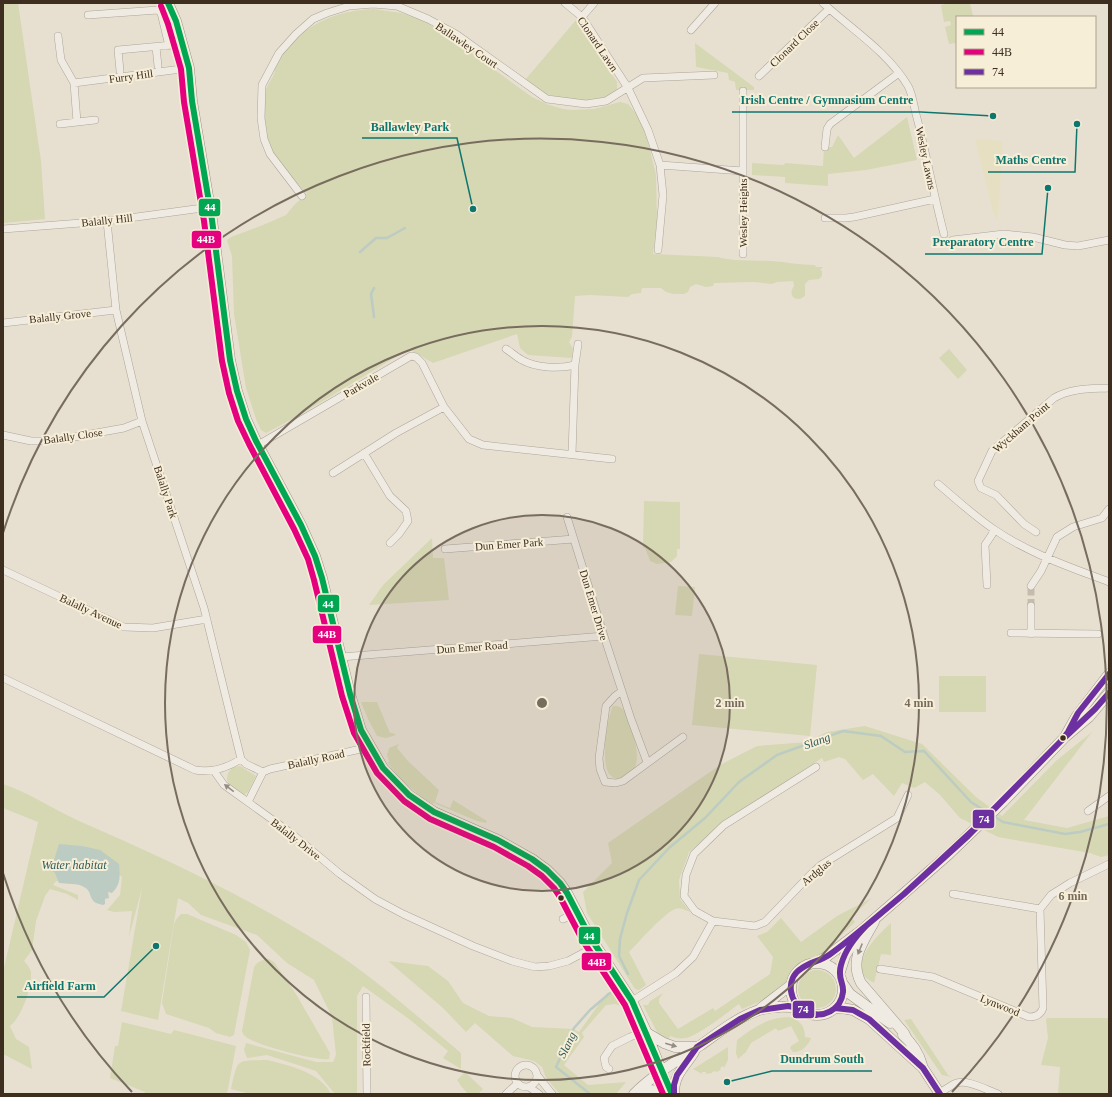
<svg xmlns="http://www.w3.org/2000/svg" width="1112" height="1097" viewBox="0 0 1112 1097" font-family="'Times New Roman',serif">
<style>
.farmland{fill:#e6dfc2}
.green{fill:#d6d7b3}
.water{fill:#bcccc2}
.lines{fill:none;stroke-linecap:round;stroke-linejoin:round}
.stream{stroke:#bcccc2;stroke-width:2.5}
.minor-tunnel{stroke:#c5bcae;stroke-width:7;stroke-dasharray:7 3.5;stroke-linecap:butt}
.minor-casing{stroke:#ada599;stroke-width:8}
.tertiary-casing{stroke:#ada599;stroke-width:10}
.secondary-casing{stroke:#9c958a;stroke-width:11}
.minor{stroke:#efebe3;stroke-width:7}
.tertiary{stroke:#efebe3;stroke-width:9}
.secondary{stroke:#efebe3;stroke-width:10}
.bus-1-casing{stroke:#f7eed8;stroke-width:9}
.bus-2-casing{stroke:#f7eed8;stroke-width:9}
.bus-3-casing{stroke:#f7eed8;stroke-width:9}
.bus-1{stroke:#00a651;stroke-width:6}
.bus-2{stroke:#e5007d;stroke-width:6}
.bus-3{stroke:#6c30a1;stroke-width:6}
.oneway{fill:#968c82}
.ring{fill:none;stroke:#786c5e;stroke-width:2}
.bus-dot{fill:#3d2e20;stroke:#f7eed8;stroke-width:1.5}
.labels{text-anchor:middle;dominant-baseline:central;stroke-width:4;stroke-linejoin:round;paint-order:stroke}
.street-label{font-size:11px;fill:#3d2e20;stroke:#f7eed8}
.water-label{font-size:12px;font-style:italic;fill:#2f5d5a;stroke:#f7eed8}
.centre{fill:#786c5e;stroke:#f7eed8;stroke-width:2}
.ring-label{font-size:12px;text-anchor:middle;font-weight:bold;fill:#786c5e;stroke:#f7eed8;stroke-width:4;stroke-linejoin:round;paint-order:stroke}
.leader{fill:none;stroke:#0f766e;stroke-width:1.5}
.callout-dot{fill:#0f766e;stroke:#f7eed8;stroke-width:1.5}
.callout-label{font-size:12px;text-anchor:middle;font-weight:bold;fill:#0f766e;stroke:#f7eed8;stroke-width:4;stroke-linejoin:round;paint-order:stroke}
.line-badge{stroke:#f7eed8;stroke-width:1.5}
.badge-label{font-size:11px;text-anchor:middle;font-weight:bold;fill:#fff}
</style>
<rect width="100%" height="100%" fill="#e7e0d1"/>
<path class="farmland" d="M975,139L1003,141L998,220L993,212Z"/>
<path class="green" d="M3,3H18L41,161L45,219L3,223Z
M949,3H970L973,16L957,17V44H955V43L949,44L945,27L951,25L950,21L944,22L941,5Z
M374,9L401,13L416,18L427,23L449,37L532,97L549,105L563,109L573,110L594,109L620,102L628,104L637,115L645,130L656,175L657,222L653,254L718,257C735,262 753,260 771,261C786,262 800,265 815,265L816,267H823L820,270L822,271V276L819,279L809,280L805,284V296C796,303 787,296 794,286L793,281L777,282L772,284L754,282L714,283L713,286L706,287L696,284L690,287L688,292L684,294H674L666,292L661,288H642L641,293L632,294L628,297L590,295L575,296L572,337L569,342L573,349L572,358L528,355L520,348L517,334L433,363L409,349L298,416L266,433L261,430L256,419L246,388L234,314L232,256L227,240L231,237L263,225L286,215L295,204L307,194C295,180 274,162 269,144C264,130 260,100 267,87C269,82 272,79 274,74C275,72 275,70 275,68C277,61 282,55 286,50C308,22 340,10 374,9Z
M576,20L617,82V90C601,106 563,100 544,93C537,90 531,84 525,80Z
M695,43L754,87V90H736L735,82L729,80L728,73L696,67Z
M907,117L917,160L866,170L828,174V186L785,183V177L752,175V163L784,165L785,163L823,166L824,147H832L838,135L854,158Z
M949,349L967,370L958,379L939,358Z
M644,501L680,502V549H677V556L671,562L657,564L650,561L645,548H643Z
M432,538L433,558H444L449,600L369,605L383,585Z
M678,586L695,587L692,616L675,615Z
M699,654L817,665L810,736L692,725Z
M939,676H986V712H939Z
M361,702H377L390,733H393L396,735L386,738L377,736L368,719Z
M613,706C620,706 622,707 626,713C631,729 644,758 632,772C630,774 626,776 624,777C619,780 614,779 610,775C600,765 607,718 613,706Z
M865,726L922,744L976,797L1002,816L1057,760L1092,732L1024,820L1067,828L1109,816V855L1101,857L1090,853L998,837L960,818L940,795L925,782L914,788L902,783L894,796L873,774L863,780L845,759L839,757L824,762L822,758L724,822L689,852L679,880L680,899L690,912C685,910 679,907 675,909C663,914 639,942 629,952L646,985L639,990L635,989L587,913L583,892L612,863L608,843L720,765L757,746L807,742L827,732Z
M399,744L397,748L408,761L439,790L435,802L450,808L453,800L487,821L486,823L477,821L434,803L433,804C415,794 400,779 388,763L389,761L387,755L389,748Z
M240,766L256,776L248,792L244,795L231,786L227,780C227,771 231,767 240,766Z
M3,784C30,793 53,809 79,821C167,859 258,902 339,955C382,984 421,1020 461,1053V1069L443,1058L448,1051L409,1019L363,986L357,996V1094H335L316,1071L267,1055L247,1058L244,1050L246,1043L316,1062H333L336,1055L332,1017L314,980L287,963L257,935L201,915L188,903L178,898L158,1020L121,1011L142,888L129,937L132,911L114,912L107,910L120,895L122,877L102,862L64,883L56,881L53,885L78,895V900L67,894L50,889L45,896L36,921L32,950L24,961C27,964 30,968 31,972C32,988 22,1016 10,1026L16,1039L29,1047L32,1069L3,1054V972L38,822L3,808Z
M872,898L851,917L855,922L822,954L796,968L784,986L768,998L742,1009L739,1004C725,1014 701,1034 686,1038C680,1039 675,1038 670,1036L668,1042L657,1032L643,1005H648L650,1001L663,993L659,999V1003L678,1029L713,1008L715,1011L770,974L773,957L757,936L767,932L781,918L801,942L837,916Z
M181,914H187L236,935L246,942L250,950L236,1024L234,1035L230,1037L216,1033L209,1028L166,1014L162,1003L174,924L177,918Z
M891,923V955L881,954L874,983C871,981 866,979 864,975C853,958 880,933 891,923Z
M269,959L274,962L296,994L330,1053L329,1059C317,1061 254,1045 245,1036C244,1036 242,1032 242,1031L254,967C258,961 262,960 269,959Z
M388,961L428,966L448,981L463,1003L489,1016L512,1018L532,1027L573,1029L579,1032L607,993L617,992L623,1007L615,1004L606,1005L582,1033L584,1037L564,1065L588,1085L626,1082L616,1094H560L546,1078L542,1067L534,1061L513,1056L475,1023L466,1032L443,1008Z
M798 989a19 19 0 1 1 38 0a19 19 0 1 1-38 0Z
M789,1017C800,1020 805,1026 805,1037L811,1038C808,1046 802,1052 793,1052L790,1048L791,1046L799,1041L791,1026L778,1031L776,1028L751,1043L746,1052L738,1059L736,1053L737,1040C752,1028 769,1017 789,1017Z
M1047,1018H1109V1094H1058L1060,1067L1041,1065L1048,1038L1046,1020Z
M911,1019L948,1075L952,1077L942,1075L904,1020Z
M122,1022L171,1034L174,1030L236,1046L227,1094H144L145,1092L110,1078L115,1046H118Z
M728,1047V1060L724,1068L723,1066L720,1068L721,1070L716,1072L715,1071L712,1072V1073L706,1074V1072H702V1074L693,1069Z
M268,1060C290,1066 320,1072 331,1094H250L231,1089C238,1057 236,1061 268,1060Z
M465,1072L483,1089L478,1094H468L461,1086L457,1080Z"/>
<path class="water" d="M59,844L82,846L100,850L119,864C120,877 121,884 112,893L108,892L109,898L105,899V904L103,905C86,902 94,892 84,887C78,883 66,884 59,883L55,873L51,870Z"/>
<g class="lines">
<path class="stream" d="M360,252L376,238H387L405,228
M374,317L371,294L374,288
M992,815L1003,822L1065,834L1080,832L1109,824
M628,974L619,956L620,939L627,913L639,880L669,848L705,818L739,782L777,755L843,731L881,736L905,752L924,751L971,802L988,813
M590,1094L556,1067L574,1028L590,1010L610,993"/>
<path class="minor-tunnel" d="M1031,606V586"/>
<defs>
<path id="minor" d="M565,3L582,17L628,88L648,130L660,165L663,195L658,250
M823,3C852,30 887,51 908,86C913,95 914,108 917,118C927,157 934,196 944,234
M88,15L158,10L161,13L169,46
M582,17L594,3
M691,30L715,3
M58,36L61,60L74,83L77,122
M156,47L158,66
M120,71L118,50L183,44
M759,76L829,9
M74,83L189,68
M60,124L95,120
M825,147L827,129L830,124L899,73
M660,165L743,171
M302,196L270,154L264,139L261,118L262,85L279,53L296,34L313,19L327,13L349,6L373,4L397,6L428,19L456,34L547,99L586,104L606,101L643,78L714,75
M825,218H846L854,217L935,199
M107,221L116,310L142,421L204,608L241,759
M3,229L107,221L210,207
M953,240L1004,234L1033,237L1065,245L1078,246L1109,240
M743,254V91
M3,323L116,310
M506,349C511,352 516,357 522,360C536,368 559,369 575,365
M3,435L31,441H52L124,428L142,421
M258,445L411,356L416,357L422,363L444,407L469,439L483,445L612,459
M364,453L390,496L406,511L408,521L399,534L390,543
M572,454L575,365L578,344
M333,473L396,433L444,407
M938,484C956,499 975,517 995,530C1030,554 1070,567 1109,582
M567,517L604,636L631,719L647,762
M1036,532L1024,524L996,495L981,488L978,481L992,451L1054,398C1071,388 1090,389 1109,388
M445,549L574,539
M3,570L124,627L153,628L207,619
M987,585L985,545L995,530
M1031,586L1041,571L1057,537L1073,527L1102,518L1109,509
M1011,633L1098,634
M1031,634V606
M341,657L604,636
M3,678L195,770C212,773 227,768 241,759L246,764L263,772
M622,691L615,696L606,706L599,758L600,769L605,782L616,783L623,781L683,737
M816,767L724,825L694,854L686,875L684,896L695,911L713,921L755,926L765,922L811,874L821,865L897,818L908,795
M214,771L224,785L291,833L340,874L375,899L403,914L473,946L512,961L535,967L549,966L568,961L596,946
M248,802L263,772L270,769L370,747
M1088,811L1109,796
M953,894L1040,909
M563,919L577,913
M880,969L933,977L1029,1017C1036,1017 1041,1014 1043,1008L1040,909L1051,895L1070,883L1109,864
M366,997L367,1094
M632,1001L676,973L693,957L713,921
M515 1076a11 11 0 1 1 22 0a11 11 0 1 1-22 0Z
M609,1069L606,1067L604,1058L612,1046L630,1037L646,1031
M537,1075L552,1094
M529,1087L539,1094
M940,1093C944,1090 949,1087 954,1084C967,1078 986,1090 998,1094
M506,1094L518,1083"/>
<path id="tertiary" d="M661,1070L672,1094"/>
<path id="secondary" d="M168,3L176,21L189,68L192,101L212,220L230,360L237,391L246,419L256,441L301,525L315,556L322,578L350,694L361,730L383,768L409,795L434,812L498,840L532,859L547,870L560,883L567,893L590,937L632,1001L646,1031L661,1070
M1066,735L1076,717L1109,674
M874,922C863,942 849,960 861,983L904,1033L907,1039
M816,963L826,957L862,930L949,854L1003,802L1065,737L1089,717L1109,693
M791 989a26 26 0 1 1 52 0a26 26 0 1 1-52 0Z
M839,975L845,956L856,938
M843,984L850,994L890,1023
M761,1008L791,985
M835,1008H842L853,1010L869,1019L923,1068L940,1094
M647,1033L664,1043L675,1047H697
M903,1035C912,1043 919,1054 922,1065
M639,1089L659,1091L664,1094
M634,1094C654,1074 678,1060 701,1045C719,1032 738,1017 759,1010C772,1006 786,1006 799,1008
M674,1094C674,1074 684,1068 694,1052"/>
</defs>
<use href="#minor" class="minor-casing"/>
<use href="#tertiary" class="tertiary-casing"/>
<use href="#secondary" class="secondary-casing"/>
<use href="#minor" class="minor"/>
<use href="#tertiary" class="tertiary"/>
<use href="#secondary" class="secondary"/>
<defs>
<path id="bus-1" d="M168,3L176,21L189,68L192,101L212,220L230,360L237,391L246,419L256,441L301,525L315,556L322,578L350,694L361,730L383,768L409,795L434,812L498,840L532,859L547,870L560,883L567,893L590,937L632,1001L672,1094"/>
<path id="bus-2" d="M161,6L168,24L181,69L184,102L204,221L222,361L229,393L238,421L249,444L294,529L308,559L314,580L342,696L354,733L377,773L404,801L430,819L494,847L528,866L542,876L554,888L560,897L583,941L625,1005L663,1094"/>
<path id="bus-3" d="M1061,741L1068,732L1078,713L1109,674
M1061,741L1095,709L1109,693
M904,894L973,830L1061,741
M904,894L968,836L1061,741
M867,925C856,936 845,950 841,965C837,979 844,982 843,992C841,1010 823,1019 807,1012C789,1004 784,979 802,968C810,962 820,961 829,955C842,946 855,935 867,925Z
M867,925L904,894
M867,925L904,894
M835,1008L853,1010L869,1019L923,1068L940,1094
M674,1094V1085L677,1075L697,1047L740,1019L760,1010L788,1006L799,1008L816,1015"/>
</defs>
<use href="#bus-1" class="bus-1-casing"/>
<use href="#bus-2" class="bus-2-casing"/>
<use href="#bus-3" class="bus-3-casing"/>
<use href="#bus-1" class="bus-1"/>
<use href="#bus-2" class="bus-2"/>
<use href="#bus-3" class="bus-3"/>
</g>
<defs><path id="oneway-solid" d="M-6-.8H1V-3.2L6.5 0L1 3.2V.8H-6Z"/></defs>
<g class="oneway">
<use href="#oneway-solid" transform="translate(229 788) rotate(-143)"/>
<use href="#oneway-solid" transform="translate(860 949) rotate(112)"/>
<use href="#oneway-solid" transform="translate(671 1045) rotate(16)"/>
</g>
<circle cx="542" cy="703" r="188" fill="#786c5e" fill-opacity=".12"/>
<g class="ring">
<circle cx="542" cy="703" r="188"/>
<circle cx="542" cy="703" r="377"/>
<path d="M132 1092A565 565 0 0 1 3 873M3 533A565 565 0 1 1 952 1092"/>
</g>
<g class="bus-dot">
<circle cx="1063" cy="738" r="3.5"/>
<circle cx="561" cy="898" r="3.5"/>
</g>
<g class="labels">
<g class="street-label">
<text transform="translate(794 43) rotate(-44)">Clonard Close</text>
<text transform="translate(598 44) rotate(56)">Clonard Lawn</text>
<text transform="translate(467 45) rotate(34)">Ballawley Court</text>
<text transform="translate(131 76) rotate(-8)">Furry Hill</text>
<text transform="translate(926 158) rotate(78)">Wesley Lawns</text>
<text transform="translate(743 213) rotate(-90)">Wesley Heights</text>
<text transform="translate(107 220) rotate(-6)">Balally Hill</text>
<text transform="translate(60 316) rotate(-6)">Balally Grove</text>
<text transform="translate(361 385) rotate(-30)">Parkvale</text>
<text transform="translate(1021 427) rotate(-41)">Wyckham Point</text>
<text transform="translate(73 436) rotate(-8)">Balally Close</text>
<text transform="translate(166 492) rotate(72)">Balally Park</text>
<text transform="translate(509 544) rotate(-4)">Dun Emer Park</text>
<text transform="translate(594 605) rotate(73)">Dun Emer Drive</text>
<text transform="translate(91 611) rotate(25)">Balally Avenue</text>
<text transform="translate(472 647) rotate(-4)">Dun Emer Road</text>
<text transform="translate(316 759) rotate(-12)">Balally Road</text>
<text transform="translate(296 839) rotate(38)">Balally Drive</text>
<text transform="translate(816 872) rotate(-40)">Ardglas</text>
<text transform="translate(1000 1005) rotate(22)">Lynwood</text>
<text transform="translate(366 1045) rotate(-91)">Rockfield</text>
</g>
<g class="water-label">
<text transform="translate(817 741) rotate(-20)">Slang</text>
<text x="74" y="865">Water habitat</text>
<text transform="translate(567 1045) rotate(-64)">Slang</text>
</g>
</g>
<circle cx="542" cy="703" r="6" class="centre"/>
<g class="ring-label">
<text x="730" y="707">2 min</text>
<text x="919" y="707">4 min</text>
<text x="1073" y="900">6 min</text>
</g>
<path class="leader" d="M993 116L921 112H732M473 209L457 138H362M1077 124L1075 172H988M1048 188L1042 254H925M156 946L104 997H17M727 1082L772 1071H872"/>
<g class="callout-dot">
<circle cx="993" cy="116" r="4"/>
<circle cx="473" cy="209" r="4"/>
<circle cx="1077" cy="124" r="4"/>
<circle cx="1048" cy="188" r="4"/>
<circle cx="156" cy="946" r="4"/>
<circle cx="727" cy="1082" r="4"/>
</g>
<g class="callout-label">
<text x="827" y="104">Irish Centre / Gymnasium Centre</text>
<text x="410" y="131">Ballawley Park</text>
<text x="1031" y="164">Maths Centre</text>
<text x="983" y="246">Preparatory Centre</text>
<text x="60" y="990">Airfield Farm</text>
<text x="822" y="1063">Dundrum South</text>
</g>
<g class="line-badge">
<rect x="198" y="198" width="23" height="19" rx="4" fill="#00a651"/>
<rect x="191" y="230" width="31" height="19" rx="4" fill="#e5007d"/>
<rect x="317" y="594" width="23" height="19" rx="4" fill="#00a651"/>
<rect x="312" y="625" width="30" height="19" rx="4" fill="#e5007d"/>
<rect x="972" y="809" width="23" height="20" rx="4" fill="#6c30a1"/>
<rect x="578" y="926" width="23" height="19" rx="4" fill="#00a651"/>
<rect x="581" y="952" width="31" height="19" rx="4" fill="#e5007d"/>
<rect x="792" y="1000" width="23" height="19" rx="4" fill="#6c30a1"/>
</g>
<g class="badge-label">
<text x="210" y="211">44</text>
<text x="206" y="243">44B</text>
<text x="328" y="608">44</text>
<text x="327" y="638">44B</text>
<text x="984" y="823">74</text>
<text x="589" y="940">44</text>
<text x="597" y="966">44B</text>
<text x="803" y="1013">74</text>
</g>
<rect width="1112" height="1097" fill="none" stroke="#3d2e20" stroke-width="8"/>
<rect x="956" y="16" width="140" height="72" fill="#f7eed8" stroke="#ada18e"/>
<rect x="964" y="29" width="20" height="6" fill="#00a651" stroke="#ada18e"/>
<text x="992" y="36" font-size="12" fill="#3d2e20">44</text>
<rect x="964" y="49" width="20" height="6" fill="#e5007d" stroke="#ada18e"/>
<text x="992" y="56" font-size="12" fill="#3d2e20">44B</text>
<rect x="964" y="69" width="20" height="6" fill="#6c30a1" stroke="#ada18e"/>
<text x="992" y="76" font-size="12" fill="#3d2e20">74</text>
</svg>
